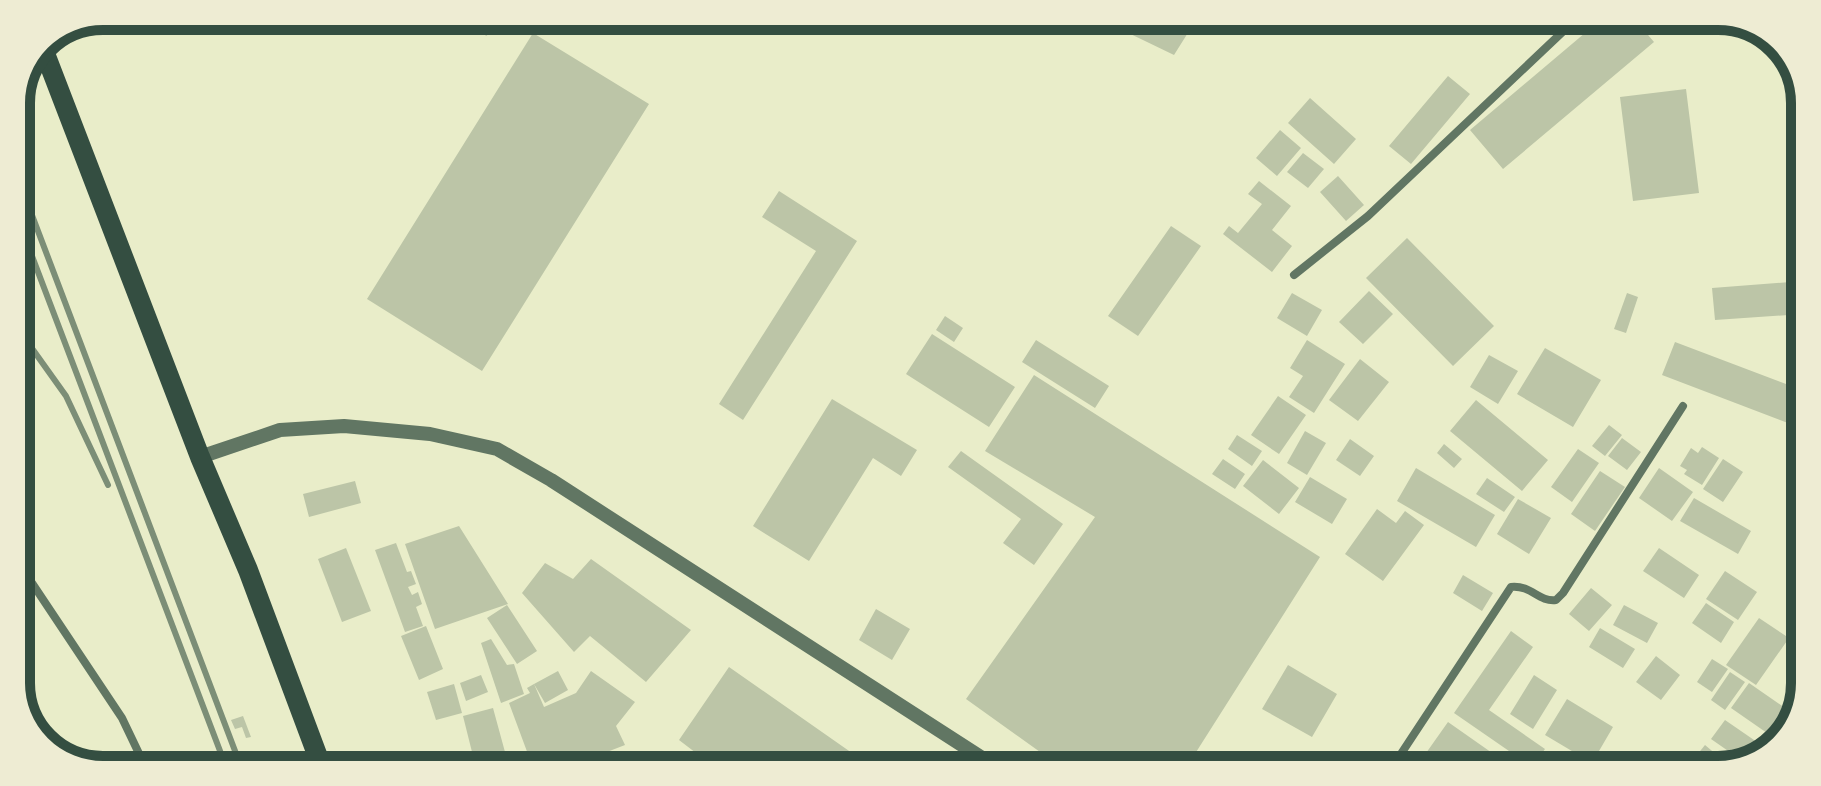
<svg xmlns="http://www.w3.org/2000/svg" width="1821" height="786" viewBox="0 0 1821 786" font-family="Karla,sans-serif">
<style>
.building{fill:#bcc5a7}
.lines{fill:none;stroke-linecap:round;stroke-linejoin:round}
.minor{stroke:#617663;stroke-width:8}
.tertiary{stroke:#617663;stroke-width:14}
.primary{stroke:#344e41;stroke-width:20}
.rail{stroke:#7c8e77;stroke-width:6}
.rim{fill:none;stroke:#344e41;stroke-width:10}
</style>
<rect width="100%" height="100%" fill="#e9edc9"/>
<path class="building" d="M472,17L511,18L486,36Z
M1120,20H1196L1174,55L1116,27Z
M1598,22H1637L1654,42L1503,169L1470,130Z
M533,33L649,104L482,371L367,299Z
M1791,59L1805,96L1804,178H1799Z
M1448,76L1470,94L1411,164L1389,146Z
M1686,89L1699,193L1633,201L1620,97Z
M1310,98L1356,139L1334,164L1288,123Z
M1280,130L1301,148L1277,176L1256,158Z
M1303,153L1324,169L1308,188L1287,172Z
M1338,176L1364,205L1346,221L1320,192Z
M1259,181L1291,206L1272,230L1292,246L1272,272L1223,234L1229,226L1238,233L1262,204L1248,194Z
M779,191L857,241L743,420L719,404L816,251L762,217Z
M1171,226L1201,246L1138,336L1108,316Z
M1407,238L1494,326L1453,366L1366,278Z
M1803,281V314L1715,320L1712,288Z
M1369,291L1393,314L1363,344L1339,322Z
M1292,293L1322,310L1307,336L1277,318Z
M1627,293L1638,297L1626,333L1614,329Z
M945,316L963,328L954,342L936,330Z
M932,334L1015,387L989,427L906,374Z
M1036,340L1109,386L1095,408L1022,362Z
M1307,340L1345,364L1314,413L1289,397L1303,376L1290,368Z
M1675,342L1802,390L1801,428L1662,375Z
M1545,348L1601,380L1573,427L1517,394Z
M1489,355L1518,371L1498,404L1470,387Z
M1360,359L1389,382L1358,421L1329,400Z
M1034,375L1320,557L1186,768L1061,767L966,699L1095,517L985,451Z
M1278,396L1306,415L1279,454L1251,435Z
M832,399L917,450L901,476L873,458L809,561L753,526Z
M1476,400L1548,460L1522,491L1450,431Z
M1609,425L1622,435L1605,456L1592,446Z
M1305,431L1326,443L1307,475L1287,463Z
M1237,435L1262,451L1252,466L1228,449Z
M1622,438L1641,452L1627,470L1608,456Z
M1350,439L1374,456L1360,476L1336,460Z
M1444,444L1462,459L1454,468L1437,453Z
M1702,447L1719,458L1702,485L1684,474L1687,470L1680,466L1691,448L1698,453Z
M1578,449L1599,463L1572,502L1551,487Z
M961,451L1063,524L1034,565L1003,543L1021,519L948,467Z
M1223,459L1245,474L1235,489L1212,474Z
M1723,459L1743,472L1723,502L1703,489Z
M1263,460L1299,488L1279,514L1243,486Z
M1416,468L1495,515L1476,547L1397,501Z
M1659,468L1693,492L1672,521L1639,498Z
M1600,471L1625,487L1595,531L1571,514Z
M1310,477L1347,499L1332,524L1295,502Z
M1487,478L1515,497L1504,512L1476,494Z
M355,481L361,503L309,517L303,494Z
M1694,498L1751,531L1738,554L1680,521Z
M1518,499L1551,518L1529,554L1497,534Z
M1377,509L1396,523L1405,511L1424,525L1383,581L1345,554Z
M459,526L508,604L435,629L405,544Z
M396,543L407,572L411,571L416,584L408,587L412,595L418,592L422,604L416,607L423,626L405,632L375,550Z
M346,548L371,611L342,622L318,559Z
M1659,548L1699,575L1684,598L1643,571Z
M591,559L691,630L646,682L590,636L574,652L522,593L545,563L573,579Z
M1725,571L1757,592L1738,620L1706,599Z
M1463,575L1493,593L1482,611L1453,593Z
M1591,588L1612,605L1589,631L1569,614Z
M1706,603L1734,622L1721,643L1692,623Z
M507,605L537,651L517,664L487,618Z
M1624,605L1658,623L1647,643L1613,625Z
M876,609L910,629L892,660L859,640Z
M1759,618L1789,638L1756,685L1726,665Z
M426,626L443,669L419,680L401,636Z
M1600,628L1635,649L1623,668L1589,647Z
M1511,631L1533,647L1489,710L1545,749L1532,767L1454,713Z
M491,639L507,665L514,664L524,694L501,703L481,643Z
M1799,651V678L1786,670Z
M1656,656L1680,675L1661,700L1636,682Z
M1712,659L1728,669L1712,692L1697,682Z
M1288,665L1337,694L1312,737L1262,709Z
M729,667L872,767L713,766L679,740Z
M558,671L568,690L545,703L534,684Z
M591,671L635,702L616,726L625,745L594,757L597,766L532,765L509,703L530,693L527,688L534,684L544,707L576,693Z
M1730,672L1745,682L1725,710L1711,700Z
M481,675L488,692L466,701L460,683Z
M1534,675L1557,690L1533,729L1510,714Z
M1749,683L1798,717L1783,736L1771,727L1767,733L1731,708Z
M454,684L462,713L436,720L427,692Z
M1567,699L1613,727L1592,763L1545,735Z
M493,708L505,752L474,760L463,716Z
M243,716L251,737L246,738L242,727L235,729L231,720Z
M1725,720L1770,751L1767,755L1744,762L1711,739Z
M1448,722L1515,769H1427L1419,763Z
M1705,745L1724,761L1717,770H1703L1692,761Z"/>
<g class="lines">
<path class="minor" d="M1294,275L1368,216L1573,22
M16,559L122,718L144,764
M23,708L81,764
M1391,769L1511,587C1532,585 1538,602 1556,600L1563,593L1683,406"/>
<path class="tertiary" d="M200,457L280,430L344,426L430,434L497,449L551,480L996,767"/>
<path class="primary" d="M41,43L200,457L248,570L321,765"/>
<path class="rail" d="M16,173L240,764
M16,214L225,764
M16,326L66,396L108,485"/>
</g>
<path d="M0 0H1821V786H0ZM103 30H1718A73 73 0 0 1 1791 103V683A73 73 0 0 1 1718 756H103A73 73 0 0 1 30 683V103A73 73 0 0 1 103 30Z" fill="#eeecd3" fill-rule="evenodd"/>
<path class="rim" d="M103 30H1718A73 73 0 0 1 1791 103V683A73 73 0 0 1 1718 756H103A73 73 0 0 1 30 683V103A73 73 0 0 1 103 30Z"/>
</svg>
